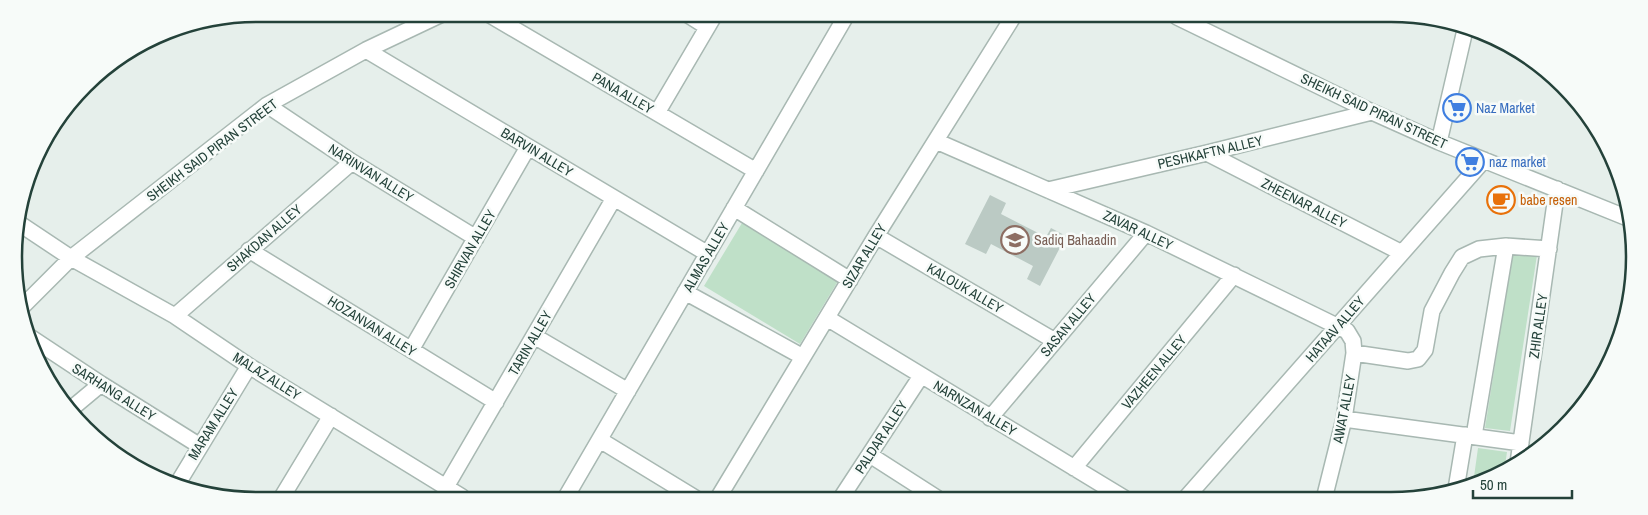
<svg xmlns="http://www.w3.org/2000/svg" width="1648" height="515" viewBox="0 0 1648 515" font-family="'Archivo Narrow',sans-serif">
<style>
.green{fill:#bfe0c8}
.building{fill:#bbcac4}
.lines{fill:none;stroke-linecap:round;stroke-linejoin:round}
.minor-casing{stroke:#a8b8b2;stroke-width:18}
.minor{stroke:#fff;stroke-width:15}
.labels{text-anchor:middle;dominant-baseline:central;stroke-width:5;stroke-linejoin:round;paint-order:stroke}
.street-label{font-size:14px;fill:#24423a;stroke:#f7fbf9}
.shop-label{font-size:14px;fill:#366cbe;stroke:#f7fbf9;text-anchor:start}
.food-label{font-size:14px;fill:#c56008;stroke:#f7fbf9;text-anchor:start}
.education-label{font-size:14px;fill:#785e54;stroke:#f7fbf9;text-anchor:start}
.rim{fill:none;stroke:#24423a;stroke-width:2.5}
</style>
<rect width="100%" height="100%" fill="#e6efeb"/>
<path class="green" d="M742,223L838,281L800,344L704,286Z
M1513,251L1537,255L1510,431L1485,428Z
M1478,448L1507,452L1504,472L1498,476L1473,484Z"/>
<path class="building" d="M990,195L1006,203L1001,214L1046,237L1051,228L1066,236L1040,286L1027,279L1033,266L991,244L986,254L965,244Z"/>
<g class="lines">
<defs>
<path id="minor" d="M490,15L756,171
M688,15L707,27
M1177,17L1372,112L1439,142L1630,219
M366,50L708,254
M267,105L352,162L476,238
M657,113L714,16
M936,141L1146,233L1347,331L1353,341L1354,353L1344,419L1324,499
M1439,142L1465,30
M1207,153L1402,253
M1048,190L1207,153L1372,112
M734,208L850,280
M17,222L71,258L175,316L249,366L462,497
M876,236L1055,341
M249,250L496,402
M685,292L803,357
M21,308L71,258L267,105L366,50L442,14
M175,316L352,162
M827,318L1124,498
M534,336L628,391
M30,337L101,384L200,446
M411,350L528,147
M1354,353L1408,361L1418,359L1425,350L1432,311L1452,273L1462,257L1479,249L1506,246L1549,249
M71,409L101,384
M990,418L1146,233
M1344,419L1521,443
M1474,436L1506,246
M600,440L695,498
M870,455L937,498
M1518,463L1557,189
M1074,468L1234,275
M178,483L249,366
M446,487L614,198
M1456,489L1465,435
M282,497L331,416
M566,497L846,16
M718,498L876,236L1013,17
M841,498L921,376
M1185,499L1484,160"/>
</defs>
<use href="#minor" class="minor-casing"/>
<use href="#minor" class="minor"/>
</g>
<defs>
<symbol id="supermarket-ring" viewBox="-11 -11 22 22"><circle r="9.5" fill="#f7fbf9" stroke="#3f7fe0" stroke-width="1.5"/><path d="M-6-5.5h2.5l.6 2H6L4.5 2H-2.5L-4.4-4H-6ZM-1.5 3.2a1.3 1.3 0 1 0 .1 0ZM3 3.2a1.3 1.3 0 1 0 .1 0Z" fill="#3f7fe0"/></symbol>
<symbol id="cafe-ring" viewBox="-11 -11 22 22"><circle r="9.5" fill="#f7fbf9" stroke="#e8710a" stroke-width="1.5"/><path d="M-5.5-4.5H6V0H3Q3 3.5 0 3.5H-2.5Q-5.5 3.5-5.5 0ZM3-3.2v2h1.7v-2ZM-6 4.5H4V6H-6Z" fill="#e8710a"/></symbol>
<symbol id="school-ring" viewBox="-11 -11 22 22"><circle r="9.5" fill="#f7fbf9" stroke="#8d6e63" stroke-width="1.5"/><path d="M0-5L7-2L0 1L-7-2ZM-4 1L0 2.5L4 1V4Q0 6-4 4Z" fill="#8d6e63"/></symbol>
</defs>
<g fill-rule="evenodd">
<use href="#supermarket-ring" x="1441" y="92" width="32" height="32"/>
<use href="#supermarket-ring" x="1454" y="146" width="32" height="32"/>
<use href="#cafe-ring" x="1485" y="184" width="32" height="32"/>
<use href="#school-ring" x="999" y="224" width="32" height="32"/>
</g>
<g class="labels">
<g class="street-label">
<text transform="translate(623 93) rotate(30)">PANA ALLEY</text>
<text transform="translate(1374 111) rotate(25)">SHEIKH SAID PIRAN STREET</text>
<text transform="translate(212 150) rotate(-37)">SHEIKH SAID PIRAN STREET</text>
<text transform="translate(537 152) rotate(31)">BARVIN ALLEY</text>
<text transform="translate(1210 152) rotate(-13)">PESHKAFTN ALLEY</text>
<text transform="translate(371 173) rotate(32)">NARINVAN ALLEY</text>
<text transform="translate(1304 203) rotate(27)">ZHEENAR ALLEY</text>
<text transform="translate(1138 230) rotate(25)">ZAVAR ALLEY</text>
<text transform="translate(264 238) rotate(-41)">SHAKDAN ALLEY</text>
<text transform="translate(470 249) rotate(-60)">SHIRVAN ALLEY</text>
<text transform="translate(864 256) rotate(-59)">SIZAR ALLEY</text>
<text transform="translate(706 257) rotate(-60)">ALMAS ALLEY</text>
<text transform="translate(965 288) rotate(30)">KALOUK ALLEY</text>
<text transform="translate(1068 325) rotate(-50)">SASAN ALLEY</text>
<text transform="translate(372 326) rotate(32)">HOZANVAN ALLEY</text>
<text transform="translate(1538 326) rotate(-82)">ZHIR ALLEY</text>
<text transform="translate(1335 329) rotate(-49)">HATAAV ALLEY</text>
<text transform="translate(530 343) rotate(-60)">TARIN ALLEY</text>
<text transform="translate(1154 372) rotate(-50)">VAZHEEN ALLEY</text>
<text transform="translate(267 376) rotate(32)">MALAZ ALLEY</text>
<text transform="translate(114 392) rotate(32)">SARHANG ALLEY</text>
<text transform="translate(975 408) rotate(31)">NARNZAN ALLEY</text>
<text transform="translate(1344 409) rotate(-79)">AWAT ALLEY</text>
<text transform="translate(213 424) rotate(-58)">MARAM ALLEY</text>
<text transform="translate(881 437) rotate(-57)">PALDAR ALLEY</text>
</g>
<g class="shop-label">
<text x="1476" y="108">Naz Market</text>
<text x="1489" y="162">naz market</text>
</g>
<g class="food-label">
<text x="1520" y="200">babe resen</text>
</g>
<g class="education-label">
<text x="1034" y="240">Sadiq Bahaadin</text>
</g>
</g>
<path d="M0 0H1648V515H0ZM257 22H1391A235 235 0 0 1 1626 257V257A235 235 0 0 1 1391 492H257A235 235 0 0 1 22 257V257A235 235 0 0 1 257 22Z" fill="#f7fbf9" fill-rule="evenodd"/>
<path class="rim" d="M257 22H1391A235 235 0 0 1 1626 257V257A235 235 0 0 1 1391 492H257A235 235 0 0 1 22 257V257A235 235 0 0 1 257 22Z"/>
<path d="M1473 490v8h99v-8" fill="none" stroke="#24423a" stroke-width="2.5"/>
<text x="1480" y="490" font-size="15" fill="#24423a" stroke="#f7fbf9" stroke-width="4" paint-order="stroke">50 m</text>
</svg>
